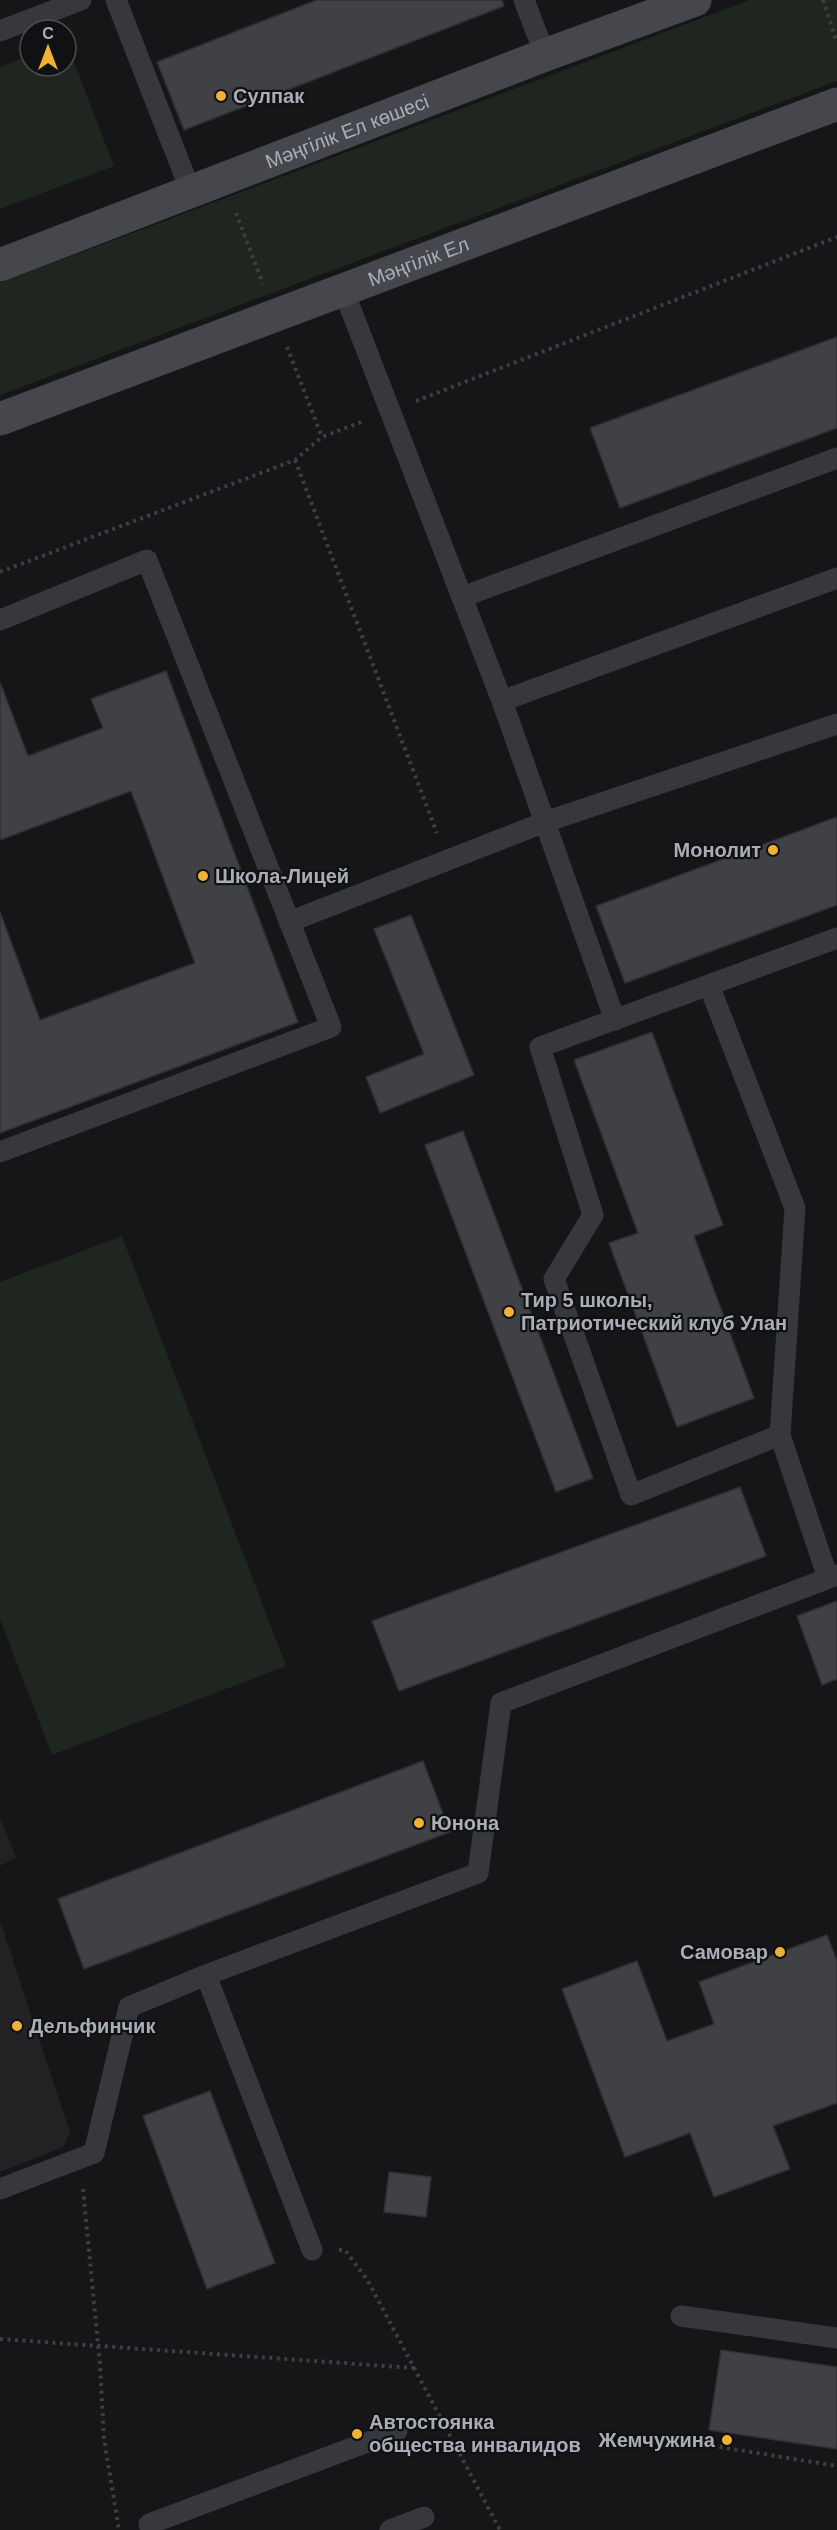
<svg xmlns="http://www.w3.org/2000/svg" width="837" height="2530" viewBox="0 0 837 2530" font-family="Arial,sans-serif">
<style>
.built{fill:#222225}
.green{fill:#1e261f}
.building{fill:#404145;stroke:#303034;stroke-width:1.5}
.lines{fill:none;stroke-linecap:round;stroke-linejoin:round}
.path{stroke:#3d3f44;stroke-width:4;stroke-dasharray:3 4.5;stroke-linecap:butt}
.lane{stroke:#37383d;stroke-width:21}
.secondary{stroke:#45474d;stroke-width:33}
.poi-dot{fill:#f2b134;stroke:#111113;stroke-width:2}
.labels{text-anchor:middle;dominant-baseline:central;stroke-width:4.5;stroke-linejoin:round;paint-order:stroke}
.poi-label{font-size:20px;font-weight:bold;fill:#a8adb8;stroke:#111113;text-anchor:start}
.street-label{font-size:20px;fill:#a8adb8;stroke:#111113}
</style>
<rect width="100%" height="100%" fill="#161618"/>
<path class="built" d="M0,1817L16,1857L0,1866Z
M0,1921L70,2132L63,2147L0,2172Z"/>
<path class="green" d="M750,0H837V81L0,395V283Z
M66,42L114,166L0,209V67L30,55V66H66Z
M122,1236L286,1666L52,1755L0,1619V1282Z"/>
<path class="building" d="M317,0H502L504,6L184,130L157,62Z
M837,337V428L620,508L590,428Z
M166,671L298,1022L0,1133V912L40,1020L195,963L131,791L0,840V682L28,756L103,728L91,699Z
M837,817V905L625,983L596,906Z
M411,915L474,1075L380,1113L366,1077L424,1054L374,929Z
M652,1032L723,1225L694,1236L754,1398L677,1427L609,1243L638,1233L574,1060Z
M463,1131L593,1478L556,1492L425,1145Z
M740,1487L766,1556L399,1691L372,1621Z
M837,1601V1679L822,1685L797,1616Z
M423,1761L450,1832L84,1969L58,1899Z
M827,1935L837,1961V2103L773,2126L790,2169L714,2197L690,2133L625,2157L562,1989L637,1961L667,2041L714,2024L699,1982Z
M210,2091L275,2263L207,2289L143,2116Z
M389,2172L431,2177L426,2217L384,2212Z
M721,2350L837,2367V2449L709,2430Z"/>
<g class="lines">
<path class="path" d="M823,0L837,43
M236,213L263,284
M287,347L322,437
M416,401L837,237
M295,460L437,833
M0,572L295,460L322,437L364,421
M83,2189L100,2365L104,2439L119,2530
M339,2250H345L368,2281L500,2530
M0,2339L414,2368
M690,2442L837,2466"/>
<path class="lane" d="M116,0L191,192
M524,0L545,55
M0,31L81,0
M343,289L502,701L615,1020
M462,597L837,458
M0,620L147,560L331,1027L0,1152
M502,701L837,578
M289,922L545,822L837,724
M709,985L795,1208L780,1435L828,1578
M780,1435L631,1495L554,1279L593,1215L540,1047L837,938
M206,1975L312,2250
M0,2189L94,2153L129,2007L206,1975L478,1873L501,1703L837,1575
M681,2316L837,2338
M151,2530L149,2524L397,2431
M390,2530L424,2517"/>
<g class="secondary">
<path id="s1" d="M0,265L545,55L695,0"/>
<path id="s2" d="M0,419L837,104"/>
</g>
</g>
<g class="poi-dot">
<circle cx="221" cy="96" r="6"/>
<circle cx="773" cy="850" r="6"/>
<circle cx="203" cy="876" r="6"/>
<circle cx="509" cy="1312" r="6"/>
<circle cx="419" cy="1823" r="6"/>
<circle cx="780" cy="1952" r="6"/>
<circle cx="17" cy="2026" r="6"/>
<circle cx="357" cy="2434" r="6"/>
<circle cx="727" cy="2440" r="6"/>
</g>
<g class="labels">
<g class="poi-label">
<text x="233" y="96">Сулпак</text>
<text x="761" y="850" text-anchor="end">Монолит</text>
<text x="215" y="876">Школа-Лицей</text>
<text x="521" y="1300">Тир 5 школы,<tspan x="521" dy="23">Патриотический клуб Улан</tspan></text>
<text x="431" y="1823">Юнона</text>
<text x="768" y="1952" text-anchor="end">Самовар</text>
<text x="29" y="2026">Дельфинчик</text>
<text x="369" y="2422">Автостоянка<tspan x="369" dy="23">общества инвалидов</tspan></text>
<text x="715" y="2440" text-anchor="end">Жемчужина</text>
</g>
<g class="street-label">
<text stroke="none"><textPath href="#s1" startOffset="372">Мәңгілік Ел көшесі</textPath></text>
<text stroke="none"><textPath href="#s2" startOffset="447">Мәңгілік Ел</textPath></text>
</g>
</g>
<g transform="translate(48 48)"><circle r="28" fill="#111113" stroke="#4d4f55" stroke-width="1.5"/>
<path d="M0-4.5L10 22L0 15L-10 22Z" fill="#f2b134"/>
<text y="-9" font-size="16" font-weight="bold" text-anchor="middle" fill="#a8adb8">С</text>
</g>
</svg>
